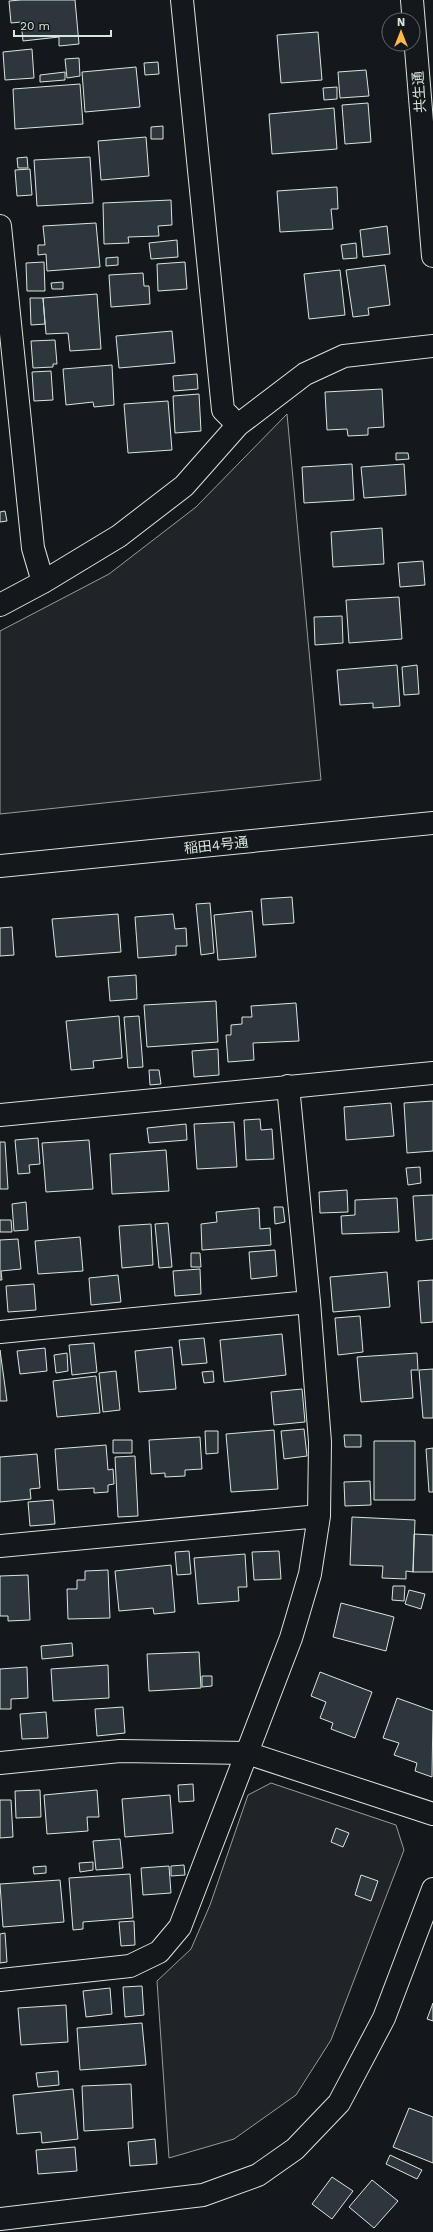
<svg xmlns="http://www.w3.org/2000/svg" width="433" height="2232" viewBox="0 0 433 2232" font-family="'Work Sans','Noto Sans JP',sans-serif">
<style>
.green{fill:#202428;stroke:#939e99}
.building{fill:#2c363c;stroke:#d8e6dc}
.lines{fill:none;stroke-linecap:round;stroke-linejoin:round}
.street-casing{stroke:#d8e6dc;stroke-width:24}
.secondary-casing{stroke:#d8e6dc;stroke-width:24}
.street{stroke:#14181c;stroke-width:22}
.secondary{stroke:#14181c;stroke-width:22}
.labels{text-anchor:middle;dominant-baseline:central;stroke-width:3;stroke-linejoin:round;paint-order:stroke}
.street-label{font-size:14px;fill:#d8e6dc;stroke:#14181c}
</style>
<rect width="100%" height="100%" fill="#14181c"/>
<path class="green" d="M287,414L321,780L0,814V631L109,574L196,507Z
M271,1783L396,1825L404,1850L331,2040L296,2095L234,2139L169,2158L157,1981L191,1949L210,1905L248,1795Z"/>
<path class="building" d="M21,0H75L79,44L59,46V37L23,41L21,22L11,23L9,1Z
M318,32L322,80L281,83L277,35Z
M32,49L34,78L5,80L3,52Z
M79,58L80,76L67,78L65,59Z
M158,62L159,74L145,75L144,63Z
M136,67L140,107L85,112L82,72Z
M366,70L369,96L340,98L338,72Z
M65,72V80L40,82V75Z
M80,84L83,124L15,129L13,89Z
M337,87V99L324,100L323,88Z
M368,103L371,142L345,144L342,105Z
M334,108L337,149L272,154L269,114Z
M163,126V139H151V127Z
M146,137L149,176L101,180L98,141Z
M27,157L28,168H18L17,158Z
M90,157L93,203L37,206L34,160Z
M30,169L32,195L17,196L15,170Z
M337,187L338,209H331L333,229L280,232L277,191Z
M171,200L172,225L158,226L159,236L128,237L129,243L104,244L103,203Z
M96,223L100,267L47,271L46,254L38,255V245H45L43,226Z
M387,226L390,254L363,257L360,230Z
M177,240L178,257L151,259L149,243Z
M356,243L357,258L343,259L341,245Z
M118,257V265L106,266V258Z
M44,262L45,291H27L26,263Z
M185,262L187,289L158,291L157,264Z
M385,265L390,305L368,308L369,315L353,317L346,270Z
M340,270L345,315L309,319L304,274Z
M143,273L144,286H149L150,304L111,307L109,275Z
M63,282V289H52L51,283Z
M97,294L101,349L70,351L68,333L46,334L43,298Z
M30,298H43L45,324L31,325Z
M172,331L175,363L119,368L116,336Z
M55,340L57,364H53V367L33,368L31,341Z
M112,365L114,405L94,407L93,402L66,405L63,369Z
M51,371L53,400L34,401L32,372Z
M197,374L198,389L174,391L173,376Z
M382,389L384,427L368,428V435L348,436L347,429L327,430L325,392Z
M199,394L201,431L175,433L173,396Z
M168,401L172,450L128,453L124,404Z
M396,453H408L409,459L396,460Z
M352,464L354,500L304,503L302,467Z
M404,464L406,495L364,498L361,467Z
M5,511L7,521L0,522V512Z
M382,528L384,564L333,567L331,532Z
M423,561L425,585L400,587L398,563Z
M399,597L402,639L349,643L346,600Z
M342,616L343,643L315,645L314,617Z
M397,665L400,706L373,708V703L340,705L337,670Z
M417,665L419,694L404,695L402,667Z
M292,897L294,923L263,925L261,899Z
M210,903L214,953L201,955L196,904Z
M252,911L256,957L218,960L214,915Z
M118,914L121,952L56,957L52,919Z
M173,914L175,929L186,928L187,946H176V955L138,958L135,917Z
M12,927L14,955L0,956V928Z
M136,975L137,999L110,1001L108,977Z
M216,1001L218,1042L147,1047L144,1005Z
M296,1003L299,1041L253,1043L254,1060L228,1062L226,1035H231V1025L242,1024V1017H252L251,1006Z
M119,1016L122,1058L93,1061L94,1068L71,1070L66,1021Z
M139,1016L143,1067L128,1068L124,1017Z
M218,1049L219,1075L194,1077L192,1051Z
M149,1070H159L161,1084L150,1085Z
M433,1101V1151L407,1153L404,1103Z
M391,1103L394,1136L346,1140L344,1107Z
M260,1119L261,1130L272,1129L274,1159L246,1160L244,1120Z
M234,1122L237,1167L197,1169L194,1124Z
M186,1124L187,1140L149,1143L147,1128Z
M38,1138L40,1164L29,1165L30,1173L18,1174L15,1140Z
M89,1140L93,1189L46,1192L42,1143Z
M0,1142H5L8,1189H0Z
M166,1150L169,1191L112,1194L110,1154Z
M420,1167L421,1183L408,1185L406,1168Z
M347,1190L348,1212L320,1213L319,1192Z
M433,1195V1239L416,1241L413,1196Z
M397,1198L399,1232L342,1234L341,1216L355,1215V1200Z
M26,1202L28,1230L14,1231L12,1204Z
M274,1207H283L285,1222L275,1224Z
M259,1208L260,1229L270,1228L271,1245L202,1250L201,1224L217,1222L216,1212Z
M0,1220H11L12,1232H0Z
M168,1223L172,1267L159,1268L155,1224Z
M151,1224L153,1265L122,1268L119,1226Z
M80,1237L83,1271L38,1274L35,1241Z
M18,1239L21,1269L1,1271L2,1280H0V1240Z
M275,1250L277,1276L251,1279L249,1252Z
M191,1253H200L201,1267H191Z
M200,1269L201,1294L175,1296L173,1271Z
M387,1272L390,1307L333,1312L330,1277Z
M118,1275L121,1302L91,1305L89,1278Z
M433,1280V1322L421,1323L418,1281Z
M34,1284L36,1310L8,1312L6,1286Z
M360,1316L363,1352L338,1355L335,1318Z
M282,1334L286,1375L224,1382L220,1340Z
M204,1338L207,1363L182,1365L179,1340Z
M94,1343L97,1372L72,1375L69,1345Z
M172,1347L176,1389L139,1392L135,1351Z
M45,1348L47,1371L20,1374L17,1351Z
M0,1350L7,1401H0Z
M67,1353L68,1371L56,1373L54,1355Z
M417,1353L418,1370H411L413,1398L361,1402L357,1357Z
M433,1369V1418H423L419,1370Z
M116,1371L120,1410L103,1412L99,1373Z
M213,1371L214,1382L204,1383L202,1372Z
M96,1376L100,1413L57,1417L53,1381Z
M302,1389L305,1422L274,1425L271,1392Z
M304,1429L307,1456L284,1459L281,1431Z
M274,1430L278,1489L231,1492L226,1434Z
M205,1431H218V1453L206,1454Z
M344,1435H361V1447H345Z
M200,1437L202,1469L185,1470V1476L165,1477V1473L151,1474L149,1440Z
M113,1440H132V1453H113Z
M374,1441H415V1500H374Z
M106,1445L108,1470L113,1469L114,1484L108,1485V1492L94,1493V1488L58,1490L55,1449Z
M433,1448V1492H429L426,1449Z
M37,1454L40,1488L30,1489L31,1499L0,1502V1457Z
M135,1456L138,1516L118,1517L115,1457Z
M370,1481L371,1505L345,1506L344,1482Z
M53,1500L55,1524L30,1526L28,1502Z
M352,1517L415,1520L413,1572L406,1571V1579L382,1578L383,1566L350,1565Z
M414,1534L433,1535V1572H413Z
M189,1551L191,1574L177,1575L175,1552Z
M279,1551L281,1579L254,1580L252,1552Z
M245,1554L247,1587H238L239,1601L198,1604L194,1558Z
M171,1565L175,1612L154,1614L153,1608L119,1611L115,1571Z
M108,1570L110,1618L68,1619L67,1589H77V1580H85V1571Z
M28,1575L30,1620L8,1621V1616H0V1576Z
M393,1586H405L404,1601L392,1600Z
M409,1590L425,1594L421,1609L405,1604Z
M341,1603L394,1617L386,1651L333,1637Z
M72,1643L73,1656L42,1659L41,1646Z
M199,1652L201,1688L149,1691L147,1654Z
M108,1665L109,1698L53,1701L51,1669Z
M27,1667L28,1698L11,1699V1709H0V1669Z
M320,1672L372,1692L355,1738L331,1729L333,1723L320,1718L326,1702L311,1696Z
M202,1676H212V1686L202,1687Z
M397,1698L433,1711L432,1777L415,1771L417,1763L394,1755L399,1743L383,1738Z
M123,1707L125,1733L97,1736L95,1709Z
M46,1712L48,1738L22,1739L20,1714Z
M193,1784L194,1801L179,1802L178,1785Z
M40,1790L41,1817L16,1818L15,1791Z
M97,1790L99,1817H87L88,1831L47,1834L44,1795Z
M170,1795L173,1833L125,1837L122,1799Z
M0,1800H11L13,1837L0,1838Z
M336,1828L349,1833L343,1847L331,1842Z
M120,1839L123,1868L96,1870L93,1841Z
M93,1862V1870L80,1872L79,1863Z
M184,1865L185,1875L171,1876V1866Z
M46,1866V1873L34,1874L33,1867Z
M169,1866L171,1893L143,1895L141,1868Z
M130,1874L133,1918L83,1922V1929L73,1930L69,1878Z
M361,1875L378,1881L371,1901L355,1895Z
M60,1880L64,1922L3,1927L0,1884Z
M134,1921L135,1945L121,1946L119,1922Z
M5,1933L7,1962L0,1963V1934Z
M142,1986L144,2015L125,2017L123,1987Z
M110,1988L112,2014L86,2017L83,1991Z
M433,2003V2021L427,2019Z
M66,2005L68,2042L21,2045L18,2008Z
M142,2023L146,2065L80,2070L77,2028Z
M58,2071L59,2085L38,2087L36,2073Z
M131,2084L133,2128L84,2131L82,2086Z
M73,2089L78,2139L42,2143L41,2132L17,2134L13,2095Z
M409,2108L433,2117V2163L393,2147Z
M155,2139L157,2164L130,2166L128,2142Z
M75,2147L77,2171L38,2174L36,2150Z
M390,2155L422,2170L417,2179L386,2164Z
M332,2177L353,2191L332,2219L312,2204Z
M372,2180L398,2201L374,2228L349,2207Z"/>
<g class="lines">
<defs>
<path id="street" d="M182,0L223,410L238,425
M0,226L33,548L43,582
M0,605L43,582L119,536L184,486L238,425L305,374L344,356L433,346
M0,1115L433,1073
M0,1332L309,1302
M0,1546L319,1516
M0,1763L120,1751L247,1753L433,1814
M0,1980L130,1966L159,1952L180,1927L291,1638L310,1574L319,1516L320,1442L309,1302L288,1086
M0,2219L203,2195L258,2175L295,2149L339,2103L384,2018L433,1889"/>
<path id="secondary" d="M412,0L433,256
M0,866L433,823"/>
</defs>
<use href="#street" class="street-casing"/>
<use href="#secondary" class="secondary-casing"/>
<use href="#street" class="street"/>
<use href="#secondary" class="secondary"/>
</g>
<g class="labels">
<g class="street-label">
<text transform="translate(419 92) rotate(-94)">共生通</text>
<text transform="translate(216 845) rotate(-6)">稲田4号通</text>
</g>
</g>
<g transform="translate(401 32)"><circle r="19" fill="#14181c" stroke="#626a69"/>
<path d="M0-3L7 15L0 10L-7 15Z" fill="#ffb74d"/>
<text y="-6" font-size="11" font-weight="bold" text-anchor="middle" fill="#d8e6dc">N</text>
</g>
<path d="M14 30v6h97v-6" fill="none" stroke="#d8e6dc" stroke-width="2"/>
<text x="20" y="30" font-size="12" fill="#d8e6dc" stroke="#14181c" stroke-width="3" paint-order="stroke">20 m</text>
</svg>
